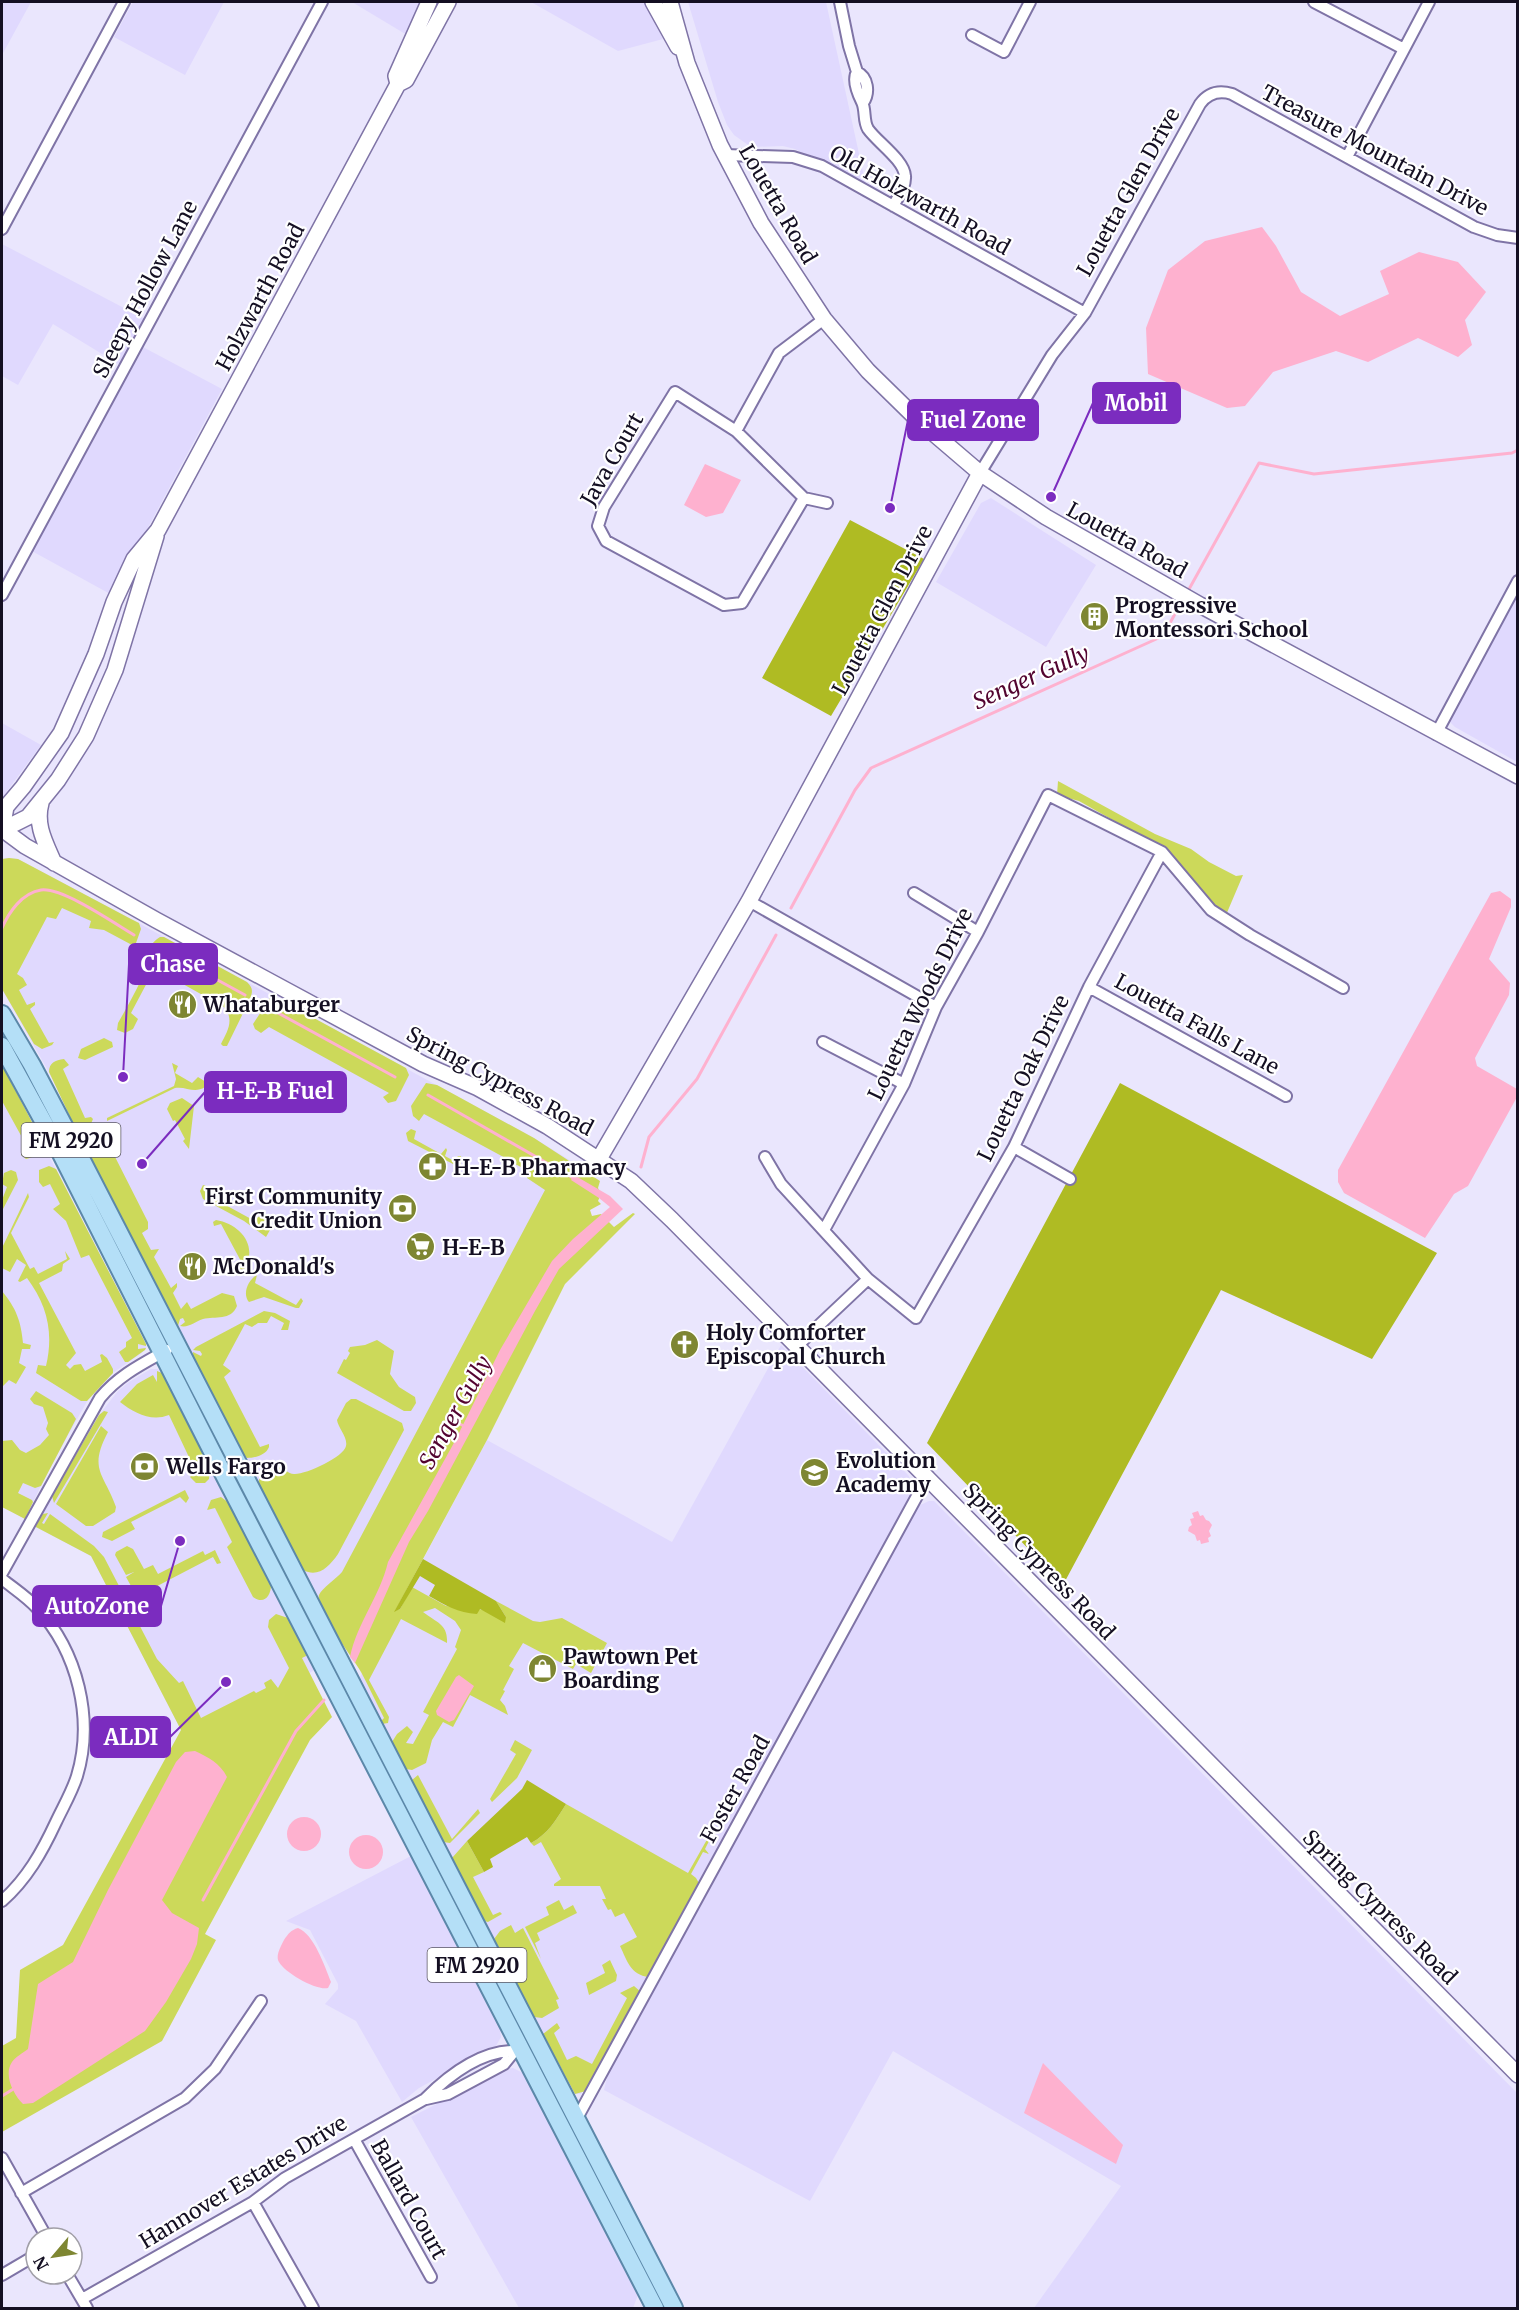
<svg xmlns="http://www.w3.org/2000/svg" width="1519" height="2310" viewBox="0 0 1519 2310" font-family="Merriweather,serif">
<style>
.built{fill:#e0d9fe}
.green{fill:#ccd95a}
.forest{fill:#afbb23}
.water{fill:#feb1cf}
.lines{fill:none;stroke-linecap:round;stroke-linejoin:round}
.stream{stroke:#feb1cf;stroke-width:3}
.street-casing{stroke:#7f74a6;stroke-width:14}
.secondary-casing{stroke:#7f74a6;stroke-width:18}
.primary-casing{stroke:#5c88a9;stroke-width:20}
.street{stroke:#fff;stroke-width:10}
.secondary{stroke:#fff;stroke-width:15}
.primary{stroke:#b4dff7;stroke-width:16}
.labels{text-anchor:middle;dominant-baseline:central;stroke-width:4.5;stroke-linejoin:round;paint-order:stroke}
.shield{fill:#fff;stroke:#5a5764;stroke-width:1.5}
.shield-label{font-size:20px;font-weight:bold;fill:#140f22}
.street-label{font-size:21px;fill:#140f22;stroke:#fff}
.poi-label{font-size:21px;font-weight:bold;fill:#140f22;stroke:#fff;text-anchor:start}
.water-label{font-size:22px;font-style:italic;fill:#530430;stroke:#fff}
.leader{fill:none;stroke:#7b2cbf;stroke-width:2}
.callout-dot{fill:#7b2cbf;stroke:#fff;stroke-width:2}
.callout{fill:#7b2cbf;stroke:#7b2cbf;stroke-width:2}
.callout-label{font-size:22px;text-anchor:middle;font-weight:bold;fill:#fff}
</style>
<rect width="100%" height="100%" fill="#eae6fd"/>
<path class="built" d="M2,2H31L2,55Z
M133,2H224L185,75L114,37Z
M352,2H422L407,35Z
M531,2H645L663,39L618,51Z
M688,2H826L866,186L795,149L783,146L751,147L734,135L727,125L718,102Z
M2,244L145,319L120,365L53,324L18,385L2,376Z
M141,346L222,389L112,595L30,550Z
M991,498L1096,565L1046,647L936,582L981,503Z
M1517,591V762L1455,727L1449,721Z
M2,723L41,745L2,798Z
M9,858L18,859L131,919L534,1138L579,1166L332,1627L94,1166L51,1076L2,989V859Z
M2,1065L146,1344V1348L142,1353L111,1374L89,1398L49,1469L25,1519L2,1506Z
M781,1345L909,1476L912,1486L911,1494L627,2019L581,2094H575L567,2082L359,1679L487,1440L672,1542Z
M151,1369H158L162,1373L315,1670L187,1734L181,1730L91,1556L34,1526L99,1415L118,1391L129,1382Z
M929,1501H934L1517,2093V2308H1034L1121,2186L893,2051L810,2201L604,2090L608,2074L916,1507Z
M411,1856L500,2029L501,2037L496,2046L419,2088L402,2102L356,2021L325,2004L338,1989V1984L310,1930L286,1921Z
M513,2068L523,2073L638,2295L633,2308H519L411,2117L506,2069Z"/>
<path class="green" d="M1058,781L1155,834L1191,849L1209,862L1236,876L1243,875L1226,915L1212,904L1159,846L1079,801L1057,795Z
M9,858L18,859L131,919L139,923L141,929L136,943L132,945L104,930L89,928L91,921L62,908L56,919L47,917L17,974L23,978L27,985L19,990L27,1005L35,1002V1005L30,1009L49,1043L54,1042L52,1045L42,1049L34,1044L2,989V859Z
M160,937H164L247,982C253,988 253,991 250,999L227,1046H223L221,1044C227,1032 235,1020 224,1007L165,974H162L156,982L149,979L131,1013L138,1019L133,1029L125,1033L117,1030L118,1023C126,1009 134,995 141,980C147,966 143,947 160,937Z
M270,998H277L406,1068L409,1075L396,1101L388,1103L383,1097L389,1093L269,1027L261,1033L255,1029L253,1024Z
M104,1038L112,1042L113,1047L85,1060L78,1058L81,1049Z
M64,1059L69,1065L63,1069L85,1118L91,1117L93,1119L90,1126L82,1130L75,1127L49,1072C49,1063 55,1060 64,1059Z
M172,1063L178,1066L175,1073L192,1083L198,1077L206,1082L205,1087C194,1094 186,1086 175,1088L107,1121V1118L174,1086L176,1079Z
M2,1065L43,1143C40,1151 34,1158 26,1159L21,1155L24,1141L2,1101Z
M426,1083L437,1085L534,1138L600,1181L598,1188L601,1194L598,1201L601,1204L590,1210L592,1216L601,1214L614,1227L633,1213L635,1214L565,1284L487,1440L395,1611L400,1609L412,1587L446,1606L479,1609L506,1617L496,1601L533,1621L540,1622L562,1618L607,1643L591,1673L576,1664L573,1669L523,1643L509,1666L514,1669L503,1690L505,1691L500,1700L505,1706L508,1715L470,1695L453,1727L443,1722L432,1740L426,1763L412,1770L406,1769L392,1742L397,1734L407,1726L413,1732L406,1743L413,1744L429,1715L423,1712L457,1649L455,1647L461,1630L455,1621L435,1608L423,1612C437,1623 448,1624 447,1643L401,1619L369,1680L389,1717L388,1723L382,1724L381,1721L384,1718C376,1702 369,1687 361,1672C353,1658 315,1609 319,1595C322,1588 336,1579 342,1572L545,1190L527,1178L529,1171L515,1164L510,1169L506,1166L509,1160L424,1114L419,1121L413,1116L411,1106Z
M182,1098L194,1106L189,1149L183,1141L185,1139L175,1120L173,1121L167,1109L170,1103Z
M411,1129L416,1131L414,1139L441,1154L446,1148L447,1150L445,1156L454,1161L458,1156H461V1164L455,1165L408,1141L406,1133Z
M100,1140L108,1143L148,1222V1229L142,1233L151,1250L159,1249L154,1257L171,1288L177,1283V1287L173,1293L181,1309L187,1302L191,1309L222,1293L234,1296L237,1306C231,1321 215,1316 203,1319C194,1322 189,1328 180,1326L185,1322L183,1318L180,1319L178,1326L175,1324L87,1151L90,1144Z
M49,1166L56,1169L146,1344V1346L138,1344V1349L146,1348L145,1350L128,1362H125L119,1352L126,1347V1342L132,1338L89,1255L81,1258L66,1221L53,1209L60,1204L50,1184L43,1187L39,1182V1170Z
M11,1170L16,1172L18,1180L2,1211V1200L7,1187L2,1184L4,1173Z
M203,1185L212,1188L207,1193L209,1196L253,1220L260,1216L267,1219L261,1224L270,1230L266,1237L244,1221L203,1199L200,1191Z
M28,1193L29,1197L11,1233L30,1269L34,1267L38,1274L67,1259L65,1251L70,1259L63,1264L62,1271L39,1283L76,1353L66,1365L70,1369L74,1365L81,1364L85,1371L102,1362L100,1355L102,1354L107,1358L113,1369V1373L87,1401H81L36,1373L38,1365L46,1366C54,1332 47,1305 27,1278L20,1282L18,1281L26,1265L17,1259L10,1272L2,1268V1248Z
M216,1220C240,1224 259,1246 244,1269L236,1270L243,1265L221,1224L214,1226L213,1222Z
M257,1275L255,1283L296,1305L301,1298L303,1301L299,1308H296L264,1297L249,1302C242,1294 248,1280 257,1275Z
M2,1291C16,1308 21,1321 23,1343L31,1345L30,1349H22L19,1363L26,1367L16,1384L9,1380L2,1387Z
M264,1311L275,1313L290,1321L288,1330H281L284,1323L271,1316L267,1323H258L252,1327L245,1324L223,1365L231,1371L224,1377L260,1447L269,1444V1447C266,1455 255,1458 247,1458L243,1455L193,1357V1352L201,1356L202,1354L200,1351L193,1350L196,1347Z
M377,1340L394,1351L390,1374L399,1387L415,1397L416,1403L411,1411H404L337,1373L344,1359L346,1360L350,1353L348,1351L350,1347L365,1345Z
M157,1371L162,1373L210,1468L209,1479L205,1483H196L190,1477L196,1472L169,1415C151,1422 134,1413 120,1402L137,1384L153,1375L157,1382Z
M36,1391L72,1413L76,1419L41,1486L35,1488L23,1483L18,1493L32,1500L33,1502L25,1519L2,1507V1441L12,1440L20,1450L26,1453L40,1445L49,1435L46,1429L48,1423L43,1407L34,1404L30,1399Z
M351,1399H356L402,1423L404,1430L338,1554C329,1567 318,1578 303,1570L258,1484C259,1475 268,1466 277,1467C283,1467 288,1474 294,1474C305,1475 344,1457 346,1446C348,1437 338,1428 337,1420L346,1403Z
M104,1411L108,1412L54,1503L52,1496L99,1415Z
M101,1426L108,1432C88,1470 104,1473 116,1507L115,1512L93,1526H86L56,1504Z
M185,1490L189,1498L186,1503L180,1497L131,1522L135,1529L112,1541L102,1537L103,1532Z
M221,1497L229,1503L271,1585C271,1596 264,1605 253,1597L227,1547L232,1542L215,1508L207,1510L211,1500Z
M48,1513L42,1523L44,1524L50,1514L94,1546L104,1557L157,1659L179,1683L183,1681L201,1718L254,1691L256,1693L266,1688L264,1683L271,1679L278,1688L289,1668L268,1627L269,1620L276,1614L288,1618L308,1655L302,1658L332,1717L310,1740L205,1934L216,1940L162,2041L2,2132V2046L16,2038L20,1970L63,1945L181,1730L91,1556L34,1526L43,1514Z
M127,1546L133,1549L144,1569L153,1565L158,1574L203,1551L205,1555L215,1550L221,1563L217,1564L213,1557L140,1595L143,1602L141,1604L126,1577L134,1572L126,1575L115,1555L116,1552Z
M515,1740L532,1750L517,1778L492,1802L490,1799L516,1754L510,1750Z
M418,1775L452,1839L478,1809L480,1813L450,1843L443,1842L412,1780Z
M566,1804L688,1873L709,1836L711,1837L705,1849L709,1854L703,1852L691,1874L696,1878L700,1885L649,1977C630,1975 627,1960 620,1946L637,1937L624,1913L615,1917L611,1909L608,1910L602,1899H606L600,1886H554V1884L561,1879L541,1842L534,1846L531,1843C548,1834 556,1820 566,1804Z
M467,1841L484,1872L473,1877L493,1915L500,1912L502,1914L488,1922L484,1921L452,1858Z
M559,1900L564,1910L573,1905L577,1913L537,1933L540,1940L535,1943L541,1959L525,1927L549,1915L546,1907Z
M511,1925L515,1933L523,1928L559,1999L556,2000L559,2008L542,2018L534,2017L494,1939L500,1931Z
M610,1960L617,1975L616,1981L589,1995L586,1983L605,1973L602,1965Z
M634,1986L641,1992L586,2091L575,2094L543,2034L557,2023L560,2028L554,2033L567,2060L576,2056L592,2064L627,1998L620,1993Z"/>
<path class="forest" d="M850,520L924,559L831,716L762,678Z
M1120,1083L1437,1253L1372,1359L1221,1290L1063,1585L927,1443Z
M423,1559L496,1601L506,1617L505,1623L480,1609L477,1614C458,1613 445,1605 429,1596L435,1585L420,1576L400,1609L394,1612Z
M527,1780L566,1804C556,1820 548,1834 531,1843L527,1837L490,1859L493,1867L484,1872L467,1841L522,1789Z"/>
<path class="water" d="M1262,227L1276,246L1301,292L1340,316L1389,294L1380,271L1419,252L1458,262L1486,292L1465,320L1472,345L1458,357L1418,338L1368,362L1336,351L1273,372L1245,406L1227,408L1148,374L1146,328L1168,270L1205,241Z
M705,464L741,480L723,513L706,517L684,505Z
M1500,891L1511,899V907L1489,959L1510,983L1509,995L1475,1058L1477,1066L1517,1089V1097L1468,1186L1454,1194L1425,1238L1344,1193L1338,1182V1170L1491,893Z
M574,1175L610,1196L623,1209L559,1269L535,1311L428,1511L409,1542L355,1663L350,1657C357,1623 380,1596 388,1562L455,1441L500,1350L552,1261L573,1239L610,1207L599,1198L571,1180Z
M1198,1511L1200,1516L1203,1515L1206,1520L1209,1521L1212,1525L1209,1531L1211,1536L1208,1538L1209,1542L1201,1544L1200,1540L1197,1541L1195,1535L1188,1531L1189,1527L1192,1525L1190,1519L1194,1518L1192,1513Z
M459,1675L474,1686L454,1720L449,1722L437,1715L436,1711L456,1677Z
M195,1751C208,1757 220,1763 227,1777L162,1900L172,1913L199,1928L197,1944L191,1959L166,2002L145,2031L33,2103L23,2104C14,2095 3,2075 12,2062C15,2057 23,2053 28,2049L38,1984L73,1962L108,1890L176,1762L185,1752Z
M287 1834a17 17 0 1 1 34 0a17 17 0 1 1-34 0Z
M349 1852a17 17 0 1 1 34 0a17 17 0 1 1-34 0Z
M298,1928C314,1934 325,1967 331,1982L328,1988C317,1991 285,1973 279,1962C275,1956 281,1946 284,1940C288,1934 291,1930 298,1928Z
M1043,2063L1123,2145L1116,2164L1024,2113Z"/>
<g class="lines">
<path class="stream" d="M1188,591L1259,463L1314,474L1512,453L1518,450
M791,908L855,790L871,768L1163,636L1183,599
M2,928C9,912 22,893 41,890C62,887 114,923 134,935
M159,948L245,995
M269,1008L395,1077
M428,1095L573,1178
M641,1167L649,1137L697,1079L776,935
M447,1418L464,1426
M203,1900L296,1731L324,1700
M2,2096L15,2088"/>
<defs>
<path id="street" d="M840,2L849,46L857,72C852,80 858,94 862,102C866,110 863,121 868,129C877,142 904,160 905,176C906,187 898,197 893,206
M1314,2L1404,49
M972,35L1004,52L1030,2
M857,72C868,77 870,93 863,103
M725,155L793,157L822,166L1085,313
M1347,157L1429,2
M2,229L124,2
M736,431L779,353L824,319
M980,473L1052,355L1085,313L1200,104C1208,93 1219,90 1232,94L1474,227L1497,235L1518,238
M804,498L742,603L724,605L606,541L598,526L604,507L675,392L736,431L804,498L827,503
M2,595L322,2
M1436,734L1518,581
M914,893L978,932
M749,901L936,1007
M1089,987L1286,1096
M823,1042L904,1084
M1014,1147L1070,1179
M765,1157L781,1184L868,1279L916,1318L1014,1147L1089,987L1162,852
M824,1230L904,1084L936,1007L978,932L1048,795L1162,852L1211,910L1250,935L1343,988
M797,1346L868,1279
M2,1573L100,1398C119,1375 142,1364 167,1350
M2,1579C13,1588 27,1597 37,1608C78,1652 94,1719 77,1776C72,1792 63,1807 56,1822C42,1852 27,1879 2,1901
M426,2099L448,2094L504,2064L517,2048
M576,2120L928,1476
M354,2139L431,2277
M2,2158L47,2238
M21,2193L185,2098L215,2069L261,2001
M253,2202L313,2308
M67,2274L87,2308
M2,2275L36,2255
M82,2299L253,2202L285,2178L425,2099C448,2076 480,2052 512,2051"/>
<path id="secondary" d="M653,2L678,47
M670,2L687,63L720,145L761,223L824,319L868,371L918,420L980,473L1046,517L1200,605L1518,776
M398,84L396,76L429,2
M41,803C35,825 45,842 54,863
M2,829L25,846L156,920L423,1064L478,1088L547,1126L631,1181L672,1220L1518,2075
M2,829L6,807L23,787L61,733L96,654L114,602L134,559L158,530L398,84L406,80L448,2
M2,830L28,817L58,780L86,736L115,670L156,536
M599,1159L749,901L980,473"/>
<path id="primary" d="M2,1014L32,1065L73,1143L674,2308
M2,1046L59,1150L226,1479L655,2308"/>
</defs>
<use href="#street" class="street-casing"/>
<use href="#secondary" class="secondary-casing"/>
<use href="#primary" class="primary-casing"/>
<use href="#street" class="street"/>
<use href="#secondary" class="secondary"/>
<use href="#primary" class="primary"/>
</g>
<defs>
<symbol id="building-disc" viewBox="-11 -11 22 22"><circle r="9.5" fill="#7e8632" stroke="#fff"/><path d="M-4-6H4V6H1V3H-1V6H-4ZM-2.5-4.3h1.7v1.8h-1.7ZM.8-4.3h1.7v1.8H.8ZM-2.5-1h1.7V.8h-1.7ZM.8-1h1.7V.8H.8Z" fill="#fff"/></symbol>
<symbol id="restaurant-disc" viewBox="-11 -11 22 22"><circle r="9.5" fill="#7e8632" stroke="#fff"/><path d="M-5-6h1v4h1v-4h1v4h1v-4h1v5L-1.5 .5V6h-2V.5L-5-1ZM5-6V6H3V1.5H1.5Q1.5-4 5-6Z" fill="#fff"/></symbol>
<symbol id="pharmacy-disc" viewBox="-11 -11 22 22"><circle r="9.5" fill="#7e8632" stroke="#fff"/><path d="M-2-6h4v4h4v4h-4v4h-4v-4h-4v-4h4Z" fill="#fff"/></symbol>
<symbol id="bank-disc" viewBox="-11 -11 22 22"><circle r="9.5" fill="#7e8632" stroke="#fff"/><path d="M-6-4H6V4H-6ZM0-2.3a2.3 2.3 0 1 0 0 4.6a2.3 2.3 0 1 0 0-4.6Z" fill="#fff"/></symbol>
<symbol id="supermarket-disc" viewBox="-11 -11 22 22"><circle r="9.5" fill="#7e8632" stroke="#fff"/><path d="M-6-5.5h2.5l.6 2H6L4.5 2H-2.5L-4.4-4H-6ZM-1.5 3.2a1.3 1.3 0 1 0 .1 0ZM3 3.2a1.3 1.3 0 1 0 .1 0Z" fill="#fff"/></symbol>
<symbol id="church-disc" viewBox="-11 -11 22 22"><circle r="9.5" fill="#7e8632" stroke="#fff"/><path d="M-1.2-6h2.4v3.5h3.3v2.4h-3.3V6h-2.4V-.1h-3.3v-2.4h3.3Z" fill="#fff"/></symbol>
<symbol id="school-disc" viewBox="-11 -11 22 22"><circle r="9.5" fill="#7e8632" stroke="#fff"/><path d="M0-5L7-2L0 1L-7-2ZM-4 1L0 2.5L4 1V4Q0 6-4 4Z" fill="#fff"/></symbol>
<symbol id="shop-disc" viewBox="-11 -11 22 22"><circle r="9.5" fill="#7e8632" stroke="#fff"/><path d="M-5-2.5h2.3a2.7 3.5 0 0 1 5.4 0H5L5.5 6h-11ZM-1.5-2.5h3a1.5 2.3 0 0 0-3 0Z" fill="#fff"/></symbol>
</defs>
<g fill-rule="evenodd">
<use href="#building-disc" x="1078" y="600" width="33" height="33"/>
<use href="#restaurant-disc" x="166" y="988" width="33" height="33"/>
<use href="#pharmacy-disc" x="416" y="1150" width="33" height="33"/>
<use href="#bank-disc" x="386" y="1192" width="33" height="33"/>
<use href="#supermarket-disc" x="404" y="1230" width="33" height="33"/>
<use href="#restaurant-disc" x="176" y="1250" width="33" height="33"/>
<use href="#church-disc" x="668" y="1328" width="33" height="33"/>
<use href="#bank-disc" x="128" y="1450" width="33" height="33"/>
<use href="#school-disc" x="798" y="1456" width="33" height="33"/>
<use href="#shop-disc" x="526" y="1652" width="33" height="33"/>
</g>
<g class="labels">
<g class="shield">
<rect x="21.5" y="1123" width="99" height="34" rx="4.5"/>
<rect x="427.5" y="1948" width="99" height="34" rx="4.5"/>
</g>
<g class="shield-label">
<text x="71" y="1140">FM 2920</text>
<text x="477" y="1965">FM 2920</text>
</g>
<g class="street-label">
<text transform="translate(1375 150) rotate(28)">Treasure Mountain Drive</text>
<text transform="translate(1128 192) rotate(-61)">Louetta Glen Drive</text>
<text transform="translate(920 200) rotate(29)">Old Holzwarth Road</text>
<text transform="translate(778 204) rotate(60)">Louetta Road</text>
<text transform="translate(145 289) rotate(-62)">Sleepy Hollow Lane</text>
<text transform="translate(260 297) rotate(-62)">Holzwarth Road</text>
<text transform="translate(612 459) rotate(-60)">Java Court</text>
<text transform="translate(1127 540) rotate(29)">Louetta Road</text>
<text transform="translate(882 610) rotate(-62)">Louetta Glen Drive</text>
<text transform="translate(920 1004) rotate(-64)">Louetta Woods Drive</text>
<text transform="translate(1197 1024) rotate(29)">Louetta Falls Lane</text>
<text transform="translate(1023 1078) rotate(-64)">Louetta Oak Drive</text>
<text transform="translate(500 1081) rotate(28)">Spring Cypress Road</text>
<text transform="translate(1039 1561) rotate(46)">Spring Cypress Road</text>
<text transform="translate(735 1789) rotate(-61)">Foster Road</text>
<text transform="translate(1380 1907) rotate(45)">Spring Cypress Road</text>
<text transform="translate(243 2182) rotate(-31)">Hannover Estates Drive</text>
<text transform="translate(409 2199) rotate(61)">Ballard Court</text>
</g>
<g class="poi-label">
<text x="1115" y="605">Progressive<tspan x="1115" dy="24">Montessori School</tspan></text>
<text x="203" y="1004">Whataburger</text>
<text x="453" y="1167">H-E-B Pharmacy</text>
<text x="382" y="1196" text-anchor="end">First Community<tspan x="382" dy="24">Credit Union</tspan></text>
<text x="442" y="1247">H-E-B</text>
<text x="213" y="1266">McDonald's</text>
<text x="706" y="1332">Holy Comforter<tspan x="706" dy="24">Episcopal Church</tspan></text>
<text x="836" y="1460">Evolution<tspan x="836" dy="24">Academy</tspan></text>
<text x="166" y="1466">Wells Fargo</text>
<text x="563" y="1656">Pawtown Pet<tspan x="563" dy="24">Boarding</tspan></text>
</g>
<g class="water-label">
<text transform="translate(1031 677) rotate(-24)">Senger Gully</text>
<text transform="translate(455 1412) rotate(-61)">Senger Gully</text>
</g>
</g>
<path class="leader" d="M1051 497L1093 403M890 508L908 420M123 1077L129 964M142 1164L205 1092M180 1541L161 1606M226 1682L170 1737"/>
<g class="callout-dot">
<circle cx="1051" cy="497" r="6"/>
<circle cx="890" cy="508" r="6"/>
<circle cx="123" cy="1077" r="6"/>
<circle cx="142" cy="1164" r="6"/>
<circle cx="180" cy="1541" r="6"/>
<circle cx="226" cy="1682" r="6"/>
</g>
<g class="callout">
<rect x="1093" y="383" width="87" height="40" rx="6"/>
<rect x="908" y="400" width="130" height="40" rx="6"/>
<rect x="129" y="944" width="88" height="40" rx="6"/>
<rect x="205" y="1072" width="141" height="40" rx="6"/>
<rect x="33" y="1586" width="128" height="40" rx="6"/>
<rect x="91" y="1717" width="79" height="40" rx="6"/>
</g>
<g class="callout-label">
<text x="1136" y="411">Mobil</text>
<text x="973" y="428">Fuel Zone</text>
<text x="173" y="972">Chase</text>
<text x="275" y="1099">H-E-B Fuel</text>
<text x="97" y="1614">AutoZone</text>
<text x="131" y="1745">ALDI</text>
</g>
<rect width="1519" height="2310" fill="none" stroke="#140f22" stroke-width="6"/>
<g transform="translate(54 2256) rotate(241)"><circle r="28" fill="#ffffff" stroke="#a19fa7" stroke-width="1.5"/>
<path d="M0-4.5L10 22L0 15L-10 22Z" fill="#7e8632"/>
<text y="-9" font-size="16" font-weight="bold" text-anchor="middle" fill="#140f22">N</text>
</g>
</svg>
